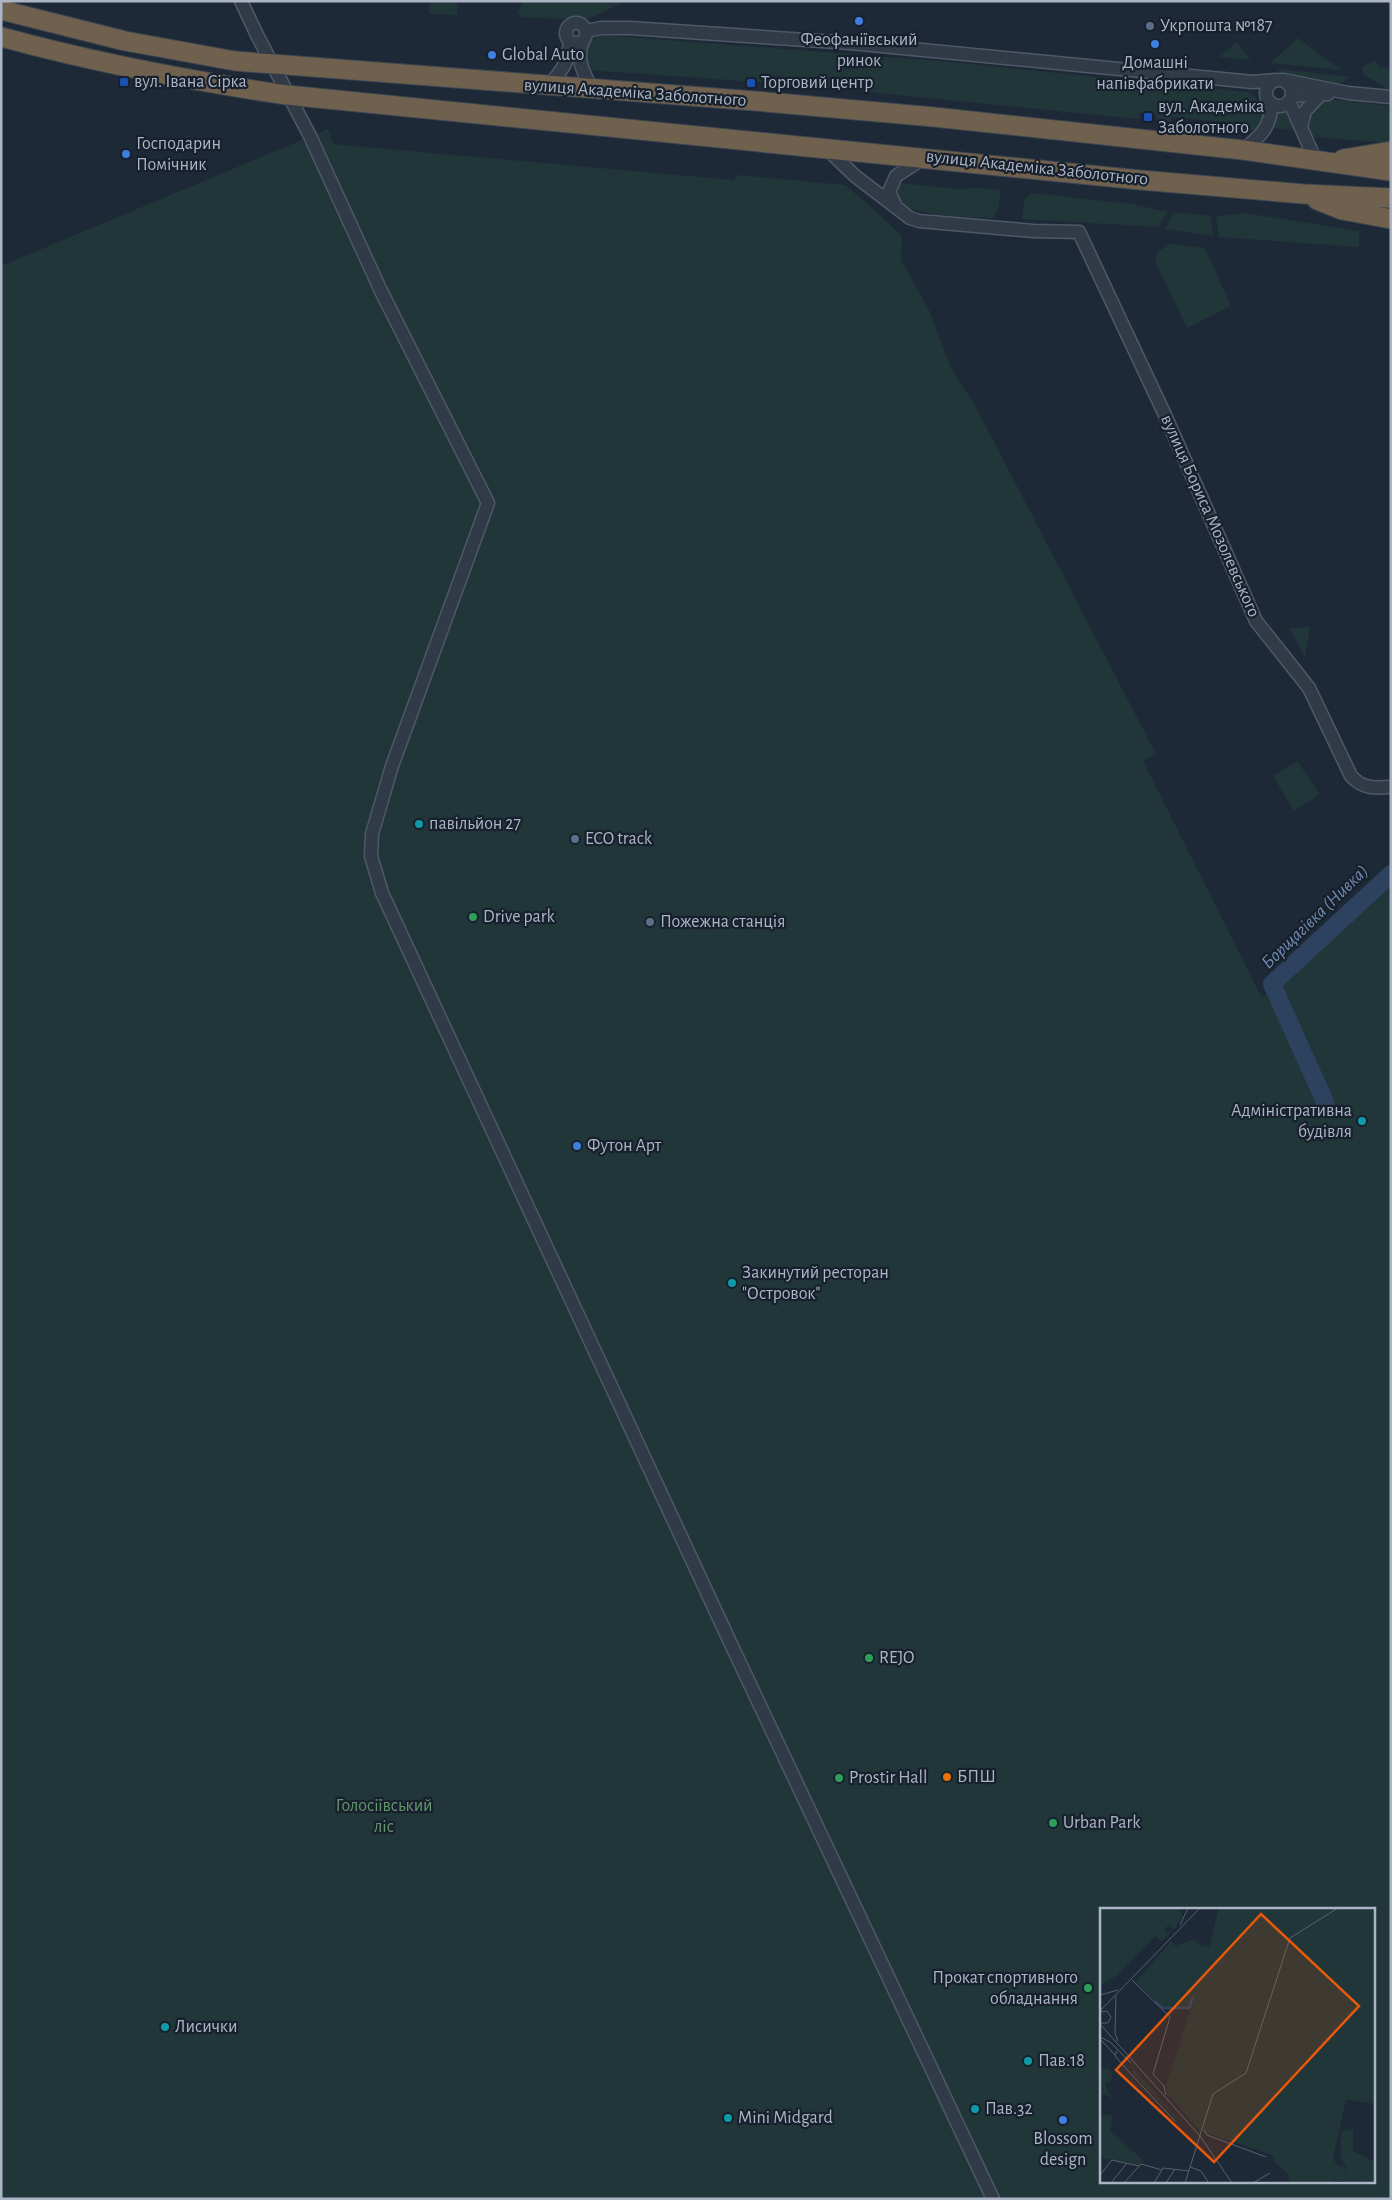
<svg xmlns="http://www.w3.org/2000/svg" width="1392" height="2200" viewBox="0 0 1392 2200" font-family="'Alegreya Sans',sans-serif">
<style>
.green{fill:#203638;fill-rule:evenodd}
.lines{fill:none;stroke-linecap:round;stroke-linejoin:round}
.river{stroke:#2d425e;stroke-width:18}
.minor-casing{stroke:#4f5866;stroke-width:15}
.highway-casing{stroke:#3c4552;stroke-width:21}
.minor{stroke:#313b48;stroke-width:12}
.highway{stroke:#6f614d;stroke-width:19}
.shop-dot{fill:#3f7fe0;stroke:#17202c;stroke-width:2}
.service-dot{fill:#5c6f8a;stroke:#17202c;stroke-width:2}
.transit-dot{fill:#1a4fb4;stroke:#17202c;stroke-width:2}
.culture-dot{fill:#0f9aa8;stroke:#17202c;stroke-width:2}
.leisure-dot{fill:#2e9e5b;stroke:#17202c;stroke-width:2}
.food-dot{fill:#e8710a;stroke:#17202c;stroke-width:2}
.labels{text-anchor:middle;dominant-baseline:central;stroke-width:4.5;stroke-linejoin:round;paint-order:stroke}
.poi-label{font-size:18px;fill:#abb5c5;stroke:#17202c;text-anchor:start}
.street-label{font-size:18px;fill:#abb5c5;stroke:#17202c}
.park-label{font-size:18px;fill:#61976d;stroke:#17202c}
.water-label{font-size:19px;font-style:italic;fill:#708cb1;stroke:#17202c}
.inset-river{fill:none;stroke:#2d425e;stroke-width:2.5}
.inset-road{fill:none;stroke:#566170;stroke-width:1}
.view{fill:#e8590c;fill-opacity:0.15;stroke:#e8590c;stroke-width:2.5}
.inset-edge{fill:none;stroke:#abb5c5;stroke-width:2.5}
</style>
<rect width="100%" height="100%" fill="#1e2937"/>
<path class="green" d="M430,1H458L457,15L429,14Z
M523,1H626L586,20L521,17L518,13Z
M601,35L940,61L1247,92C1265,100 1271,113 1257,129L1251,131L1231,128V123L1172,117L1171,123L1157,122V115L1140,113L1139,119L826,88V82L770,76V83L588,70L583,50L587,42Z
M1298,38L1341,70L1270,63Z
M1237,42L1251,60L1219,57Z
M1375,60L1379,67L1391,69V91L1363,74V67Z
M1277,69L1350,77C1340,90 1301,81 1285,79Z
M1328,99L1391,106V143L1312,137L1309,134L1305,116L1320,100Z
M1290,107L1295,130L1272,128L1275,110L1284,111Z
M328,129L333,144L733,180L738,175L845,185L870,206L902,236L901,260L929,310L951,368L977,409L1156,754L1143,761L1262,998L1391,879V2199H1V266ZM1101,1909H1373V2181H1101Z
M898,183L958,189L979,188L1001,190L998,210L993,218C973,217 881,219 898,183Z
M1032,193L1132,204L1168,212L1158,227L1022,219L1024,200Z
M1173,212L1211,216L1213,236L1165,229Z
M1245,213L1359,231V247L1219,237L1216,216Z
M1170,244L1205,248L1231,306L1187,328L1155,262L1157,253Z
M1310,627L1305,657L1289,628Z
M1297,761L1320,794L1294,811L1273,776Z"/>
<g class="lines">
<path class="river" d="M1325,1102L1272,984L1391,874"/>
<defs>
<path id="minor" d="M241,1L257,35L310,136L381,291L488,503L392,766L372,834L371,856L382,893L730,1642L993,2199
M566 33a10 10 0 1 1 20 0a10 10 0 1 1-20 0Z
M586,31L601,28H630L850,43L1253,82L1276,80
M583,41C575,59 584,73 592,90
M1266 93a13 13 0 1 1 26 0a13 13 0 1 1-26 0Z
M1284,80L1348,93L1391,97
M548,87C560,72 572,60 569,40
M1292,96L1328,94
M1289,101L1315,159
M1301,127L1305,111L1321,94
M825,147L855,176L910,218L919,221L1034,231L1079,232L1165,415L1256,621L1309,688L1351,776C1363,789 1374,788 1391,787
M1243,150C1260,137 1272,126 1271,103
M896,207L889,192L896,176L924,158"/>
<path id="highway" d="M1,10L125,41L235,61L755,101L934,117L1243,150L1391,171
M1,37C96,63 191,81 287,95L1140,180L1304,194L1391,198
M1343,159L1391,151
M1317,200L1342,210L1391,219"/>
</defs>
<use href="#minor" class="minor-casing"/>
<use href="#highway" class="highway-casing"/>
<use href="#minor" class="minor"/>
<use href="#highway" class="highway"/>
</g>
<g class="shop-dot">
<circle cx="859" cy="21" r="5"/>
<circle cx="1155" cy="44" r="5"/>
<circle cx="492" cy="55" r="5"/>
<circle cx="126" cy="154" r="5"/>
<circle cx="577" cy="1146" r="5"/>
<circle cx="1063" cy="2120" r="5"/>
</g>
<g class="service-dot">
<circle cx="1150" cy="26" r="5"/>
<circle cx="575" cy="839" r="5"/>
<circle cx="650" cy="922" r="5"/>
</g>
<g class="transit-dot">
<rect x="119" y="77" width="10" height="10" rx="2.5"/>
<rect x="746" y="78" width="10" height="10" rx="2.5"/>
<rect x="1143" y="112" width="10" height="10" rx="2.5"/>
</g>
<g class="culture-dot">
<circle cx="419" cy="824" r="5"/>
<circle cx="1362" cy="1121" r="5"/>
<circle cx="732" cy="1283" r="5"/>
<circle cx="165" cy="2027" r="5"/>
<circle cx="1028" cy="2061" r="5"/>
<circle cx="975" cy="2109" r="5"/>
<circle cx="728" cy="2118" r="5"/>
</g>
<g class="leisure-dot">
<circle cx="473" cy="917" r="5"/>
<circle cx="869" cy="1658" r="5"/>
<circle cx="839" cy="1778" r="5"/>
<circle cx="1053" cy="1823" r="5"/>
<circle cx="1088" cy="1988" r="5"/>
</g>
<circle class="food-dot" cx="947" cy="1777" r="5"/>
<g class="labels">
<g class="poi-label">
<text x="1160" y="26">Укрпошта №187</text>
<text x="859" y="40" text-anchor="middle">Феофаніївський<tspan x="859" dy="21">ринок</tspan></text>
<text x="502" y="55">Global Auto</text>
<text x="1155" y="63" text-anchor="middle">Домашні<tspan x="1155" dy="21">напівфабрикати</tspan></text>
<text x="134" y="82">вул. Івана Сірка</text>
<text x="761" y="83">Торговий центр</text>
<text x="1158" y="107">вул. Академіка<tspan x="1158" dy="21">Заболотного</tspan></text>
<text x="136" y="144">Господарин<tspan x="136" dy="21">Помічник</tspan></text>
<text x="429" y="824">павільйон 27</text>
<text x="585" y="839">ECO track</text>
<text x="483" y="917">Drive park</text>
<text x="660" y="922">Пожежна станція</text>
<text x="1352" y="1111" text-anchor="end">Адміністративна<tspan x="1352" dy="21">будівля</tspan></text>
<text x="587" y="1146">Футон Арт</text>
<text x="742" y="1273">Закинутий ресторан<tspan x="742" dy="21">"Островок"</tspan></text>
<text x="879" y="1658">REJO</text>
<text x="957" y="1777">БПШ</text>
<text x="849" y="1778">Prostir Hall</text>
<text x="1063" y="1823">Urban Park</text>
<text x="1078" y="1978" text-anchor="end">Прокат спортивного<tspan x="1078" dy="21">обладнання</tspan></text>
<text x="175" y="2027">Лисички</text>
<text x="1038" y="2061">Пав.18</text>
<text x="985" y="2109">Пав.32</text>
<text x="738" y="2118">Mini Midgard</text>
<text x="1063" y="2139" text-anchor="middle">Blossom<tspan x="1063" dy="21">design</tspan></text>
</g>
<g class="street-label">
<text transform="translate(635 93) rotate(4)">вулиця Академіка Заболотного</text>
<text transform="translate(1037 168) rotate(6)">вулиця Академіка Заболотного</text>
<text transform="translate(1210 516) rotate(66)">вулиця Бориса Мозолевського</text>
</g>
<g class="park-label">
<text x="384" y="1806">Голосіївський<tspan x="384" dy="21">ліс</tspan></text>
</g>
<g class="water-label">
<text transform="translate(1315 917) rotate(-44)">Борщагівка (Нивка)</text>
</g>
</g>
<g transform="translate(1100 1908)">
<rect width="275" height="275" fill="#1e2937"/>
<path d="M0,0H76L80,4V0L82,9L74,22L69,18L64,20L66,25L73,22L61,34L55,28L16,68L0,78ZM119,0H275V196L246,192L233,250L237,257L245,259V267L247,259L241,251V223L253,222V243L275,254V275H255V273L244,270L254,275L235,272L229,275H190L189,267L175,255L173,247L100,223L67,185L66,178L91,100H63L36,74L71,33L75,38L94,31L102,38L109,39ZM8,160L13,166L4,168L13,167L10,174L5,175L6,179L14,194L8,187H0V178L5,184L0,175V162ZM34,162L77,210V211L32,165ZM0,207H10L13,211L10,223L44,253L39,257L0,250Z" fill="#203638"/>
<path class="inset-river" d="M55,93L63,100H89L93,89"/>
<path class="inset-road" d="M80,17L88,0M32,72L70,109L53,166L64,178L66,187M0,87L18,82M16,88L15,125L18,133M0,103L100,0M0,104L7,103L11,109L8,115H0M0,116L100,228L132,275M0,129L10,134L31,155M1,132L15,147M17,143L15,148L29,164M29,164L75,213M104,222L107,227L166,249M90,259L101,263L109,275M0,267L12,252L39,258M11,275L27,255M24,275L41,256L62,262M54,275L63,260L89,263M66,275L75,261M85,275L113,186L146,165L190,30L238,0M153,275L170,265"/>
<path class="view" d="M161,6L259,98L114,254L16,162Z"/>
<rect width="275" height="275" class="inset-edge"/>
</g>
<rect width="1392" height="2200" fill="none" stroke="#abb5c5" stroke-width="5"/>
</svg>
